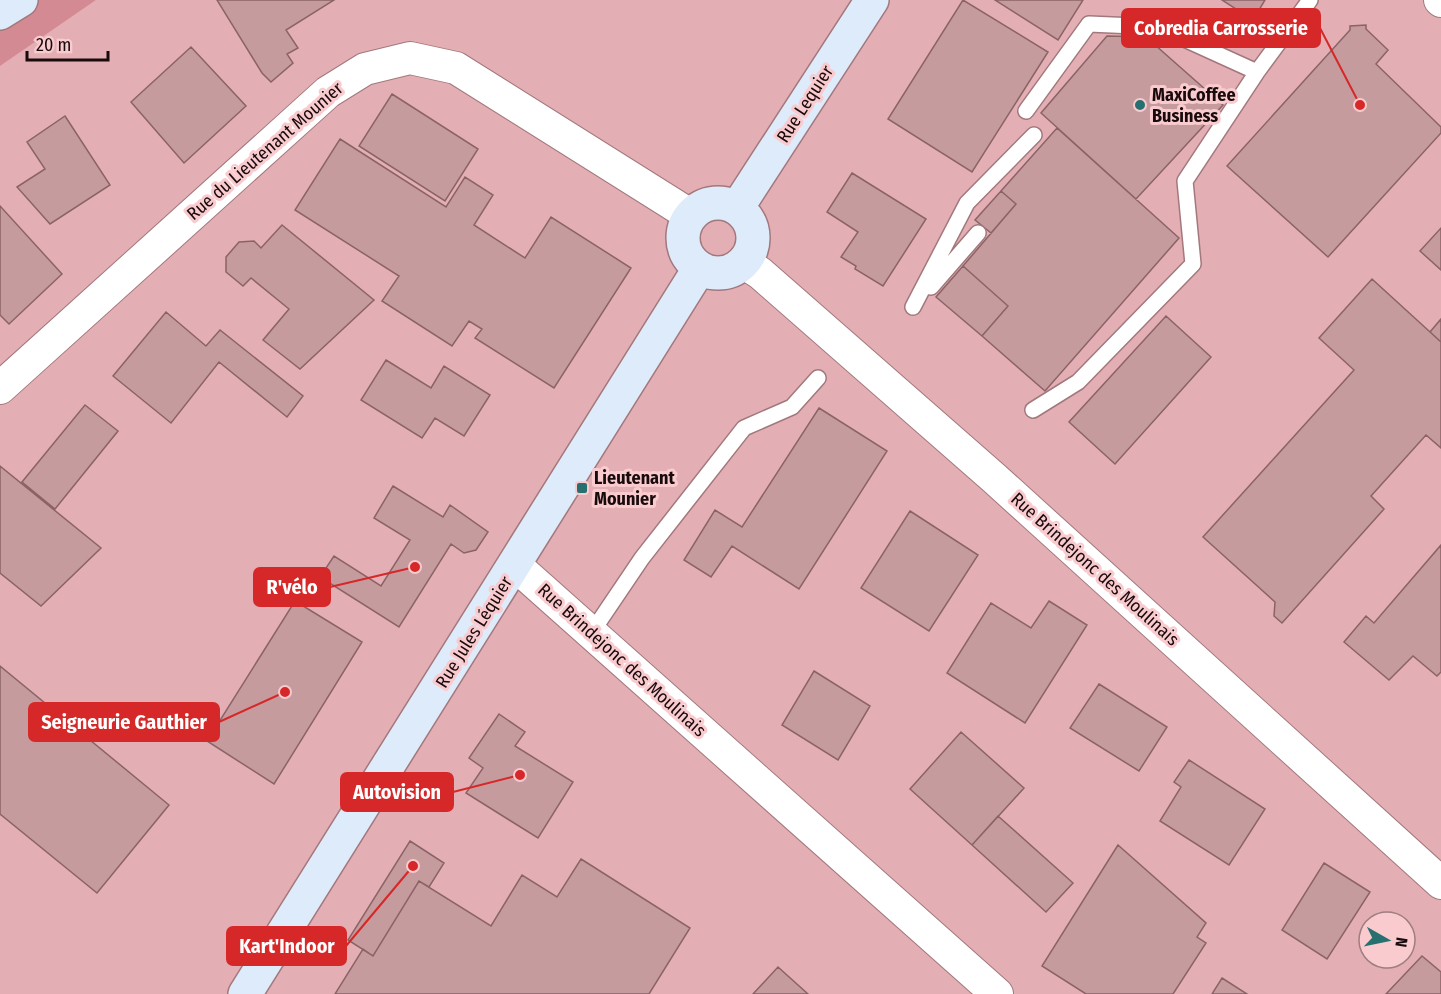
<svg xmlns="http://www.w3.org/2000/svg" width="1441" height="994" viewBox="0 0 1441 994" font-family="'Fira Sans Condensed',sans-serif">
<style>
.built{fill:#e3afb4;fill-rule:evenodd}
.green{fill:#d48a92}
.building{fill:#c69b9e;stroke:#8b6367;stroke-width:1.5}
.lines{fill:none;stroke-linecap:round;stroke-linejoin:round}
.lane-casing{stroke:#a2787c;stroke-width:18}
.street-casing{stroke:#a2787c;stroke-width:34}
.secondary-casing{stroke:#a2787c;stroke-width:36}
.lane{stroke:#fff;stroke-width:15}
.street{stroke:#fff;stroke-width:32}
.secondary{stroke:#ddebfb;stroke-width:33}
.poi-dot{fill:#26716f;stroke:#f9cbcf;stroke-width:2}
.labels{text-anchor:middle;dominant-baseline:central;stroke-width:6;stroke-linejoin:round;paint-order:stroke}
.poi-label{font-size:18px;font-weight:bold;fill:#190a0c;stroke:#f9cbcf;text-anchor:start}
.street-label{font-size:18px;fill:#190a0c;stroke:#f9cbcf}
.leader{fill:none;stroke:#d62828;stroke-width:2}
.callout-dot{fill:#d62828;stroke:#f9cbcf;stroke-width:2}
.callout{fill:#d62828;stroke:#d62828;stroke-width:2}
.callout-label{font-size:20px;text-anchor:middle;font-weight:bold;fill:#fff}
</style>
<rect width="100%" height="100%" fill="#ecbec2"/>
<path class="built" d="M96,0H1441V994H0V66ZM1369,922H1405V958H1369Z"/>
<path class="green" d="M0,0H96L0,66Z"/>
<path class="building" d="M217,0H334L286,30L298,48L287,54L293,63L271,82L262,73Z
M963,0L1048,52L972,172L888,119Z
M995,0H1083L1058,40Z
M1222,0H1265L1253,20Z
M1366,25V29L1388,50L1376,64L1441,127V133L1328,257L1227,166L1350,30V26Z
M1107,36L1146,37L1223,105L1136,199L1041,113Z
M191,47L246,106L184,163L131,102Z
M392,94L478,149L445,201L359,146Z
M65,116L110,185L50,224L17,187L45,169L27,142Z
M1057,128L1179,238L1045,391L982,336L1008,306L963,266L1016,204L1001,191Z
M340,139L446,207L465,177L493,195L474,225L525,258L551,217L631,268L554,388L475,338L482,329L469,321L452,346L382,301L399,276L295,210Z
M852,173L926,219L883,286L855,269L856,266L841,257L858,232L827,212Z
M1001,191L1016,204L991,233L975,220Z
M0,206L62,274L9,324L0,315Z
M282,225L374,300L300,369L263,340L289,309L251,278L243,286L226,272V257L239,242L254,241L261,248Z
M1441,228V270L1420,251Z
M963,266L1008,306L982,336L936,297Z
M1372,279L1441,342V448L1426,435L1371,496L1384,509L1282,623L1274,616L1275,602L1203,537L1354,370L1319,338Z
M166,312L206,346L220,330L303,396L287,417L219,362L171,423L113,376Z
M1166,316L1211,357L1115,464L1069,422Z
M1441,319V342L1430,332Z
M386,360L431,388L444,366L490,395L464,436L435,418L422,438L361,400Z
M85,405L118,431L55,509L22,482Z
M819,408L887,451L799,589L732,546L711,577L684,560L715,510L742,527Z
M0,466L101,548L41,606L0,573Z
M393,486L443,517L450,505L488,532L476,550L464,553L451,544L399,627L320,577L334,556L381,586L410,540L374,518Z
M910,511L978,555L929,631L861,588Z
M1441,545V672L1437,676L1413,656L1389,680L1344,642L1366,616L1374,623Z
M295,601L362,642L274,784L207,741Z
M1049,601L1087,625L1025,723L947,673L991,603L1031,628Z
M0,666L169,805L97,893L0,814Z
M814,671L870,706L838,760L782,725Z
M1099,684L1167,727L1139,771L1070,728Z
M499,714L525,732L515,746L573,782L538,838L466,793L483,768L469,758Z
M961,732L1024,788L972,845L910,789Z
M1189,760L1265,809L1229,865L1160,821L1181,787L1174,782Z
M998,816L1073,883L1046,912L972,845Z
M410,841L444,863L429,887L419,881L373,956L348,940Z
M1118,845L1206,923L1197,937L1206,943L1173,994H1086L1042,966Z
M581,859L690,928L649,994H335L363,949L373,956L419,881L491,926L522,875L557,897Z
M1324,863L1370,892L1327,959L1282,930Z
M1422,956L1441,972V994H1386Z
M778,967L808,994H753Z
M1222,978L1247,994H1212Z"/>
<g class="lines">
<defs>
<path id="lane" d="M1026,111L1089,24L1158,27L1257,72
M931,287L978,233
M913,307L967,203L1034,135
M1033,410L1078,382L1193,264L1185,181L1257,72L1310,0
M592,632L642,558L744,428L792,407L818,378"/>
<path id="street" d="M1440,0L1441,1
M743,262L760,273L994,478L1441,883
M0,388L328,92L365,69L410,58L456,68L690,215
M516,566L997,994"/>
<path id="secondary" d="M0,13L21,0
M683 238a35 35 0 1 1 70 0a35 35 0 1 1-70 0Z
M737,208L872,0
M245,994L699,269"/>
</defs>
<use href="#lane" class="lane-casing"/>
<use href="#street" class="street-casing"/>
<use href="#secondary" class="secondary-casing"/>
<use href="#lane" class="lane"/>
<use href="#street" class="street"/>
<use href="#secondary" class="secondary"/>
</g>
<g class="poi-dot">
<circle cx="1140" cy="105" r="6"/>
<rect x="576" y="482" width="12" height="12" rx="3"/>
</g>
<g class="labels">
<g class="poi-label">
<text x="1152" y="95">MaxiCoffee<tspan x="1152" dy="21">Business</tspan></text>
<text x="594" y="478">Lieutenant<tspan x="594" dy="21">Mounier</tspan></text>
</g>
<g class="street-label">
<text transform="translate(805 104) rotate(-57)">Rue Lequier</text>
<text transform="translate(265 151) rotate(-41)">Rue du Lieutenant Mounier</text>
<text transform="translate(1095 569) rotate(42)">Rue Brindejonc des Moulinais</text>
<text transform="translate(474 632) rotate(-58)">Rue Jules Léquier</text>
<text transform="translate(622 660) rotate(42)">Rue Brindejonc des Moulinais</text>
</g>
</g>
<path class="leader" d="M1360 105L1320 28M415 567L330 587M285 692L219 722M520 775L453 792M413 866L346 946"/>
<g class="callout-dot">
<circle cx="1360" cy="105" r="6"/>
<circle cx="415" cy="567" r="6"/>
<circle cx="285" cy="692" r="6"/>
<circle cx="520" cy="775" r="6"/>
<circle cx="413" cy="866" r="6"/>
</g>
<g class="callout">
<rect x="1122" y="9" width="198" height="38" rx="6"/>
<rect x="254" y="568" width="76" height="38" rx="6"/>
<rect x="29" y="703" width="190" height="38" rx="6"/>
<rect x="341" y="773" width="112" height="38" rx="6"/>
<rect x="227" y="927" width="119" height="38" rx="6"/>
</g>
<g class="callout-label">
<text x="1221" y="35">Cobredia Carrosserie</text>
<text x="292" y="594">R'vélo</text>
<text x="124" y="729">Seigneurie Gauthier</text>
<text x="397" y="799">Autovision</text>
<text x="287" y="953">Kart'Indoor</text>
</g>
<g transform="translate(1387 940) rotate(99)"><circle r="28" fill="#f9cbcf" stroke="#9f7e81" stroke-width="1.5"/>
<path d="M0-4.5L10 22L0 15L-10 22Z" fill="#26716f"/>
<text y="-9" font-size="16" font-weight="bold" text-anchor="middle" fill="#190a0c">N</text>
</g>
<path d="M27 51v9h81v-9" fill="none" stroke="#190a0c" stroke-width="3"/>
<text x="36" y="51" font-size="18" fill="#190a0c" stroke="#f9cbcf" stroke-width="4.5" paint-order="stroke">20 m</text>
</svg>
